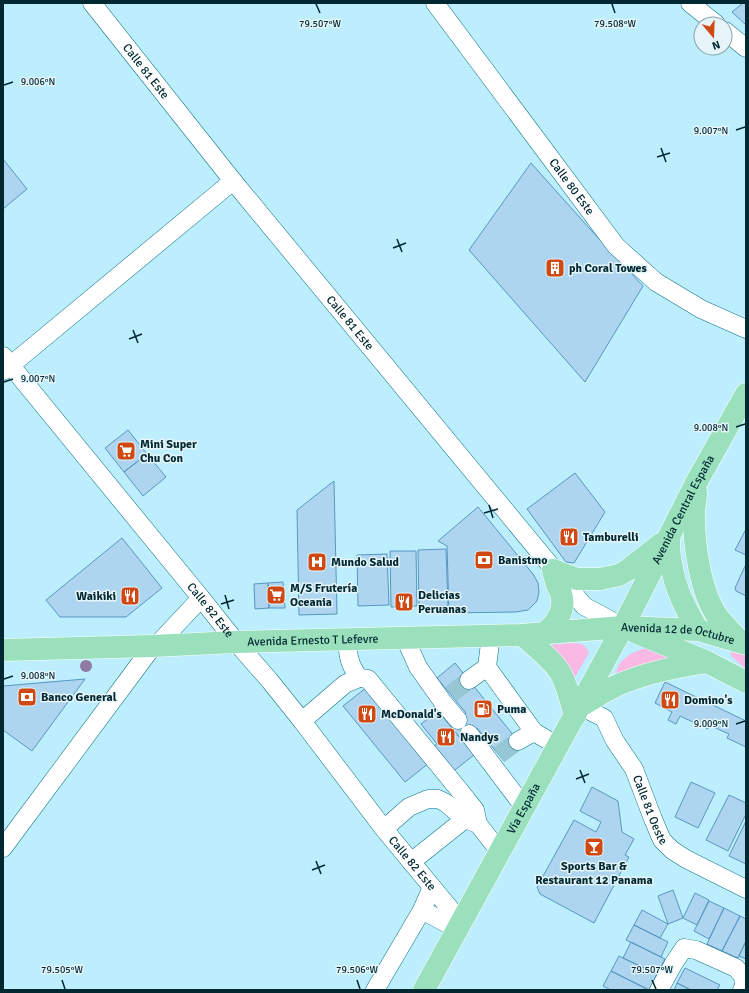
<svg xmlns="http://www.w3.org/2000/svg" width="749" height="993" viewBox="0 0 749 993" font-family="Signika,sans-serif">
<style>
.green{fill:#f9b9e5}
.building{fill:#aed5f0;stroke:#5797c0}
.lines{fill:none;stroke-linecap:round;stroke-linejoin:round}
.minor-tunnel{stroke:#97c6d4;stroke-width:18;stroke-dasharray:18 9;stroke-linecap:butt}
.minor-casing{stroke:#0b7289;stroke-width:19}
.major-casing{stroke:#fff;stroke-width:23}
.minor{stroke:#fff;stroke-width:18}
.major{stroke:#9be0bd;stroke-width:22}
.tree{fill:#9079a3}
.ticks{fill:none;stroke:#012831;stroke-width:1.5}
.labels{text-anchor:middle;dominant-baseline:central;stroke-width:3;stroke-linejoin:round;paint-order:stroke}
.street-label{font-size:12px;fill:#012831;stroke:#e5f5fa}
.poi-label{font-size:12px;font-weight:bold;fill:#012831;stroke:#e5f5fa;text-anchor:start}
.ticks-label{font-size:10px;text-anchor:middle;fill:#012831;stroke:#e5f5fa;stroke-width:3;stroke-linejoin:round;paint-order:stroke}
</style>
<rect width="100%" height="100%" fill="#bdeefd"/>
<path class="green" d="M573,643C583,644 585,644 589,653L571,684L546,645Z
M646,648L672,659L619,676L616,673C619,658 633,652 646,648Z
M733,650L746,652V669L731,656V652Z"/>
<path class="building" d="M743,3H746V25L732,12Z
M3,159L27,189L3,209Z
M531,163L590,229L643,286L585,382L469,250Z
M128,430L147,454L124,472L105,448Z
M147,454L166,477L143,496L124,472Z
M575,473L605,512L574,563L566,562L527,509Z
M334,481L337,614L299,615L297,510Z
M478,507L533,574L538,583L539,592L537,601L528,610L516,612L449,613L447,546L438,541Z
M746,529V555L735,550Z
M122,538L162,588L126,617H60L46,600Z
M446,549L448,606L419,607L418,550Z
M390,551H416L417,606L391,607Z
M387,554L389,605L358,606L357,555Z
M746,564V596L736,591L735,588Z
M283,582L285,608H269L268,583Z
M268,583L269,608L255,609L254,584Z
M455,663L523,747L504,761L477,728L462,740L450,726L466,713L437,678Z
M85,679L32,751L3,730V686Z
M665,682L746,721V747L727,738L729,734L709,725L708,729L680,716L676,724L668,720L672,712L655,703Z
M367,687L429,763L405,782L343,706Z
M438,711L474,755L451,773L431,748L437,744L421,724Z
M691,782L715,793L698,828L675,817Z
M592,787L618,801L622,832L634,839L625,855L629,857L594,923L540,894L537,887L574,820L596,832L601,822L580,811Z
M729,795L746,803V814L728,851L706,840Z
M746,821V864L729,856Z
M673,890L683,918L668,924L658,896Z
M695,893L709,900L697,925L683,918Z
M709,901L724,908L709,939L694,931Z
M724,908L740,916L722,951L707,944Z
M642,910L668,924L660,938L634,925Z
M740,916L746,919V941L738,958L722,951Z
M634,925L668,942L661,957L626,940Z
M746,941V959L739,956Z
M631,942L665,959L657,974L623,958Z
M619,956L657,974L649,990L611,971Z
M685,968L720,985L717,990H691L677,983Z
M611,971L649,990H611L603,986Z
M677,983L691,990H674Z"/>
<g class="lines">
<path class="minor-tunnel" d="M451,694L469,680
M499,755L518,741"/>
<defs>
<g id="minor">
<path id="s1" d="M92,3L233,181L584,606L623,627"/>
<path id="s2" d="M435,3L616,246L656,282L701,309L746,329"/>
<path d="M690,3L716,24"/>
<path d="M725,31L746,48"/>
<path id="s3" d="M3,356L201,598L236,642L270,681L302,721L384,829L461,922"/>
<path d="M3,371L11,365L233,181"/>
<path d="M491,635L487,667L534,732L558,746"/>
<path d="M405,638L418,667L442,701L458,720"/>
<path d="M347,639C348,656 349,664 359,678"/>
<path d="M157,645L201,598"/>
<path d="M469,680L487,667"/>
<path id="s4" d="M580,706L604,718L615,741L634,769L653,819L662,840L672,850L686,859L746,889"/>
<path d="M302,721L345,684L359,678L368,679L460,791L475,810L478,824"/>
<path d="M469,734L524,807"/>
<path d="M518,741L534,732"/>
<path d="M384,829L409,807L428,799H438L446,803L465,819L478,824L500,852"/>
<path d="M3,848L153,646"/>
<path d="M411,862L465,819"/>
<path d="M422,910L457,929"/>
<path d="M375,990L422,910L432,887"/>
<path d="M659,990L674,963L684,948L696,950L736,968L743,976L744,986L742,990"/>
</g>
<g id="major">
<path d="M696,492C696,498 695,504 694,510C693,540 700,593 718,617C725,626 733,634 741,642"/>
<path d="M669,538C669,546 669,555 671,563C675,589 685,608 698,630"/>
<path d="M553,570L577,579H600L619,575L628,570L661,544"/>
<path d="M635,632L707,662L746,682"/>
<path d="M544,634C556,624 566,610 561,593C560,590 557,586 556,582C555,578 554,574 553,570"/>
<path d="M522,635C534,645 556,663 562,676C568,689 571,702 575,716"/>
<path id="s5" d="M3,650L153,646L236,642L522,635L623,627L698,630L746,644"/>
<path d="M580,706C593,699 606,690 620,684C649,672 676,667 707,662"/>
<path id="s6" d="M424,990L623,627L696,483L746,394"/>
</g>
</defs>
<use href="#minor" class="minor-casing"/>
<use href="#major" class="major-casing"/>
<use href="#minor" class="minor"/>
<use href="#major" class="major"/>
</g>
<circle class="tree" cx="86" cy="666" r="6"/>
<path class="ticks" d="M316,4L320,13M612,4L615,13M4,85L13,82M736,130L745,127M661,148L666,162M657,157L670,153M397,239L402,252M393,248L406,243M133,330L138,343M129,339L142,334M4,382L13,379M736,427L745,424M489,505L493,518M484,513L498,509M225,595L229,609M221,604L234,600M4,679L13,676M736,724L745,721M580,770L585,783M576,779L589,774M316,861L321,874M312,870L325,865M62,980L65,989M357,980L360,989M652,980L656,989"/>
<defs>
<symbol id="building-square" viewBox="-11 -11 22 22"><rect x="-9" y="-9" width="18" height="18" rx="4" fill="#d04913" stroke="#e5f5fa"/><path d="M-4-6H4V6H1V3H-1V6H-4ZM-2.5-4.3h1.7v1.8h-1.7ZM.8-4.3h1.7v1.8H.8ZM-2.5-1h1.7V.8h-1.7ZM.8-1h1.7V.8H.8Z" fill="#fff"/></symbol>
<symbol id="supermarket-square" viewBox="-11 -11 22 22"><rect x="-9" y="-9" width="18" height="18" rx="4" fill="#d04913" stroke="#e5f5fa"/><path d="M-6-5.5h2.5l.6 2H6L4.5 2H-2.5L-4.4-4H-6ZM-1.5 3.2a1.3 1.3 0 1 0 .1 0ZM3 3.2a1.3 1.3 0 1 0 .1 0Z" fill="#fff"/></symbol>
<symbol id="restaurant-square" viewBox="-11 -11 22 22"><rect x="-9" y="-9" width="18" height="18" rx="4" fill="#d04913" stroke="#e5f5fa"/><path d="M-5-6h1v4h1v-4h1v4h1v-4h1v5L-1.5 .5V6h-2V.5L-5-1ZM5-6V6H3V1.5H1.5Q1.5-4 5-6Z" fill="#fff"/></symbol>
<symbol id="bank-square" viewBox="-11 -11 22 22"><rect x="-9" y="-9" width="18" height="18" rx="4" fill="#d04913" stroke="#e5f5fa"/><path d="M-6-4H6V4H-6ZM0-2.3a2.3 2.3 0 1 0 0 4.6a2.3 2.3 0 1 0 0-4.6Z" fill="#fff"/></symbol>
<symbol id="hospital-square" viewBox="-11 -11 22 22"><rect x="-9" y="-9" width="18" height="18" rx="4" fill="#d04913" stroke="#e5f5fa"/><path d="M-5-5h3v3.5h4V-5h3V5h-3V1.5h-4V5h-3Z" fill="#fff"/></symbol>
<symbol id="fuel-square" viewBox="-11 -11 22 22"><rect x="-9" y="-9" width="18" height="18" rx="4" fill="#d04913" stroke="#e5f5fa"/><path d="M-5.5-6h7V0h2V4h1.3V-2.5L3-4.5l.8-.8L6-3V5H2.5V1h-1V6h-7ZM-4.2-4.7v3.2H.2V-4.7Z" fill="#fff"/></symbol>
<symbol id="bar-square" viewBox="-11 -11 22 22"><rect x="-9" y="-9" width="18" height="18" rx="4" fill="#d04913" stroke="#e5f5fa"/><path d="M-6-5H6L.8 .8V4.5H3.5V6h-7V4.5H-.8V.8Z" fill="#fff"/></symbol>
</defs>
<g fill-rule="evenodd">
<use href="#building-square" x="544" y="257" width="22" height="22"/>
<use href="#supermarket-square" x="115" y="440" width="22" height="22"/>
<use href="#restaurant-square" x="558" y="526" width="22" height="22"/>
<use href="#bank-square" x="473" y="549" width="22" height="22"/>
<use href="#hospital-square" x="306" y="551" width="22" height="22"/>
<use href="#supermarket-square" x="265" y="584" width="22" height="22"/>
<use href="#restaurant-square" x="119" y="585" width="22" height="22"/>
<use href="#restaurant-square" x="393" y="591" width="22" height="22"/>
<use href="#bank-square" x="16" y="686" width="22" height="22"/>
<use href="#restaurant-square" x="659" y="689" width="22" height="22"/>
<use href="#fuel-square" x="472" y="698" width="22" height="22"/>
<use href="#restaurant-square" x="356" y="703" width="22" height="22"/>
<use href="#restaurant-square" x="435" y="726" width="22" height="22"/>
<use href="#bar-square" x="583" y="836" width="22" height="22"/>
</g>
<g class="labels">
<g class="street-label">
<text stroke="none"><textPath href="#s1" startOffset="87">Calle 81 Este</textPath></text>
<text stroke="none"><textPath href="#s2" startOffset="229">Calle 80 Este</textPath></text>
<text stroke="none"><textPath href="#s1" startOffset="411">Calle 81 Este</textPath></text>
<text stroke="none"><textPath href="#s6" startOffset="546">Avenida Central España</textPath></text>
<text stroke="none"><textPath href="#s3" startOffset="328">Calle 82 Este</textPath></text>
<text stroke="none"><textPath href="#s5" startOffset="676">Avenida 12 de Octubre</textPath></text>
<text stroke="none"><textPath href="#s5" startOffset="310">Avenida Ernesto T Lefevre</textPath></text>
<text stroke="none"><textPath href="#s6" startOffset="207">Vía España</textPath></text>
<text stroke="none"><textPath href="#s4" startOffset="130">Calle 81 Oeste</textPath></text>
<text stroke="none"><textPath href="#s3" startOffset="652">Calle 82 Este</textPath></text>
</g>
<g class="poi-label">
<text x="569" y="268">ph Coral Towes</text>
<text x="140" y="444">Mini Super<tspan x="140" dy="14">Chu Con</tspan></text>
<text x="583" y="537">Tamburelli</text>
<text x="498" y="560">Banistmo</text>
<text x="331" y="562">Mundo Salud</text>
<text x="290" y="588">M/S Frutería<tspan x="290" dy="14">Oceania</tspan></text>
<text x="418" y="595">Delicias<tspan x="418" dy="14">Peruanas</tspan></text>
<text x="116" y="596" text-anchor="end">Waikiki</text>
<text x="41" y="697">Banco General</text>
<text x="684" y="700">Domino's</text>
<text x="497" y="709">Puma</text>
<text x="381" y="714">McDonald's</text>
<text x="460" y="737">Nandys</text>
<text x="594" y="866" text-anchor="middle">Sports Bar &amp;<tspan x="594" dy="14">Restaurant 12 Panama</tspan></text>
</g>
</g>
<g class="ticks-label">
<text x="320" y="27">79.507°W</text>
<text x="615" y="27">79.508°W</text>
<text x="38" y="85">9.006°N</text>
<text x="711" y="134">9.007°N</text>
<text x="38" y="382">9.007°N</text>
<text x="711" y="431">9.008°N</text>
<text x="38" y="679">9.008°N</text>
<text x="711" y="727">9.009°N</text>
<text x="62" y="973">79.505°W</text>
<text x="357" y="973">79.506°W</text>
<text x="652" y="973">79.507°W</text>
</g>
<rect width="749" height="993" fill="none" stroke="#012831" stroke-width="8"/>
<g transform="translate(713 36) rotate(161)"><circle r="19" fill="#e5f5fa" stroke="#8aa3aa"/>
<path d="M0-3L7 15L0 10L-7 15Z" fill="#d04913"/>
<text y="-6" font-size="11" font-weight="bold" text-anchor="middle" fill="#012831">N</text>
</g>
</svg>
